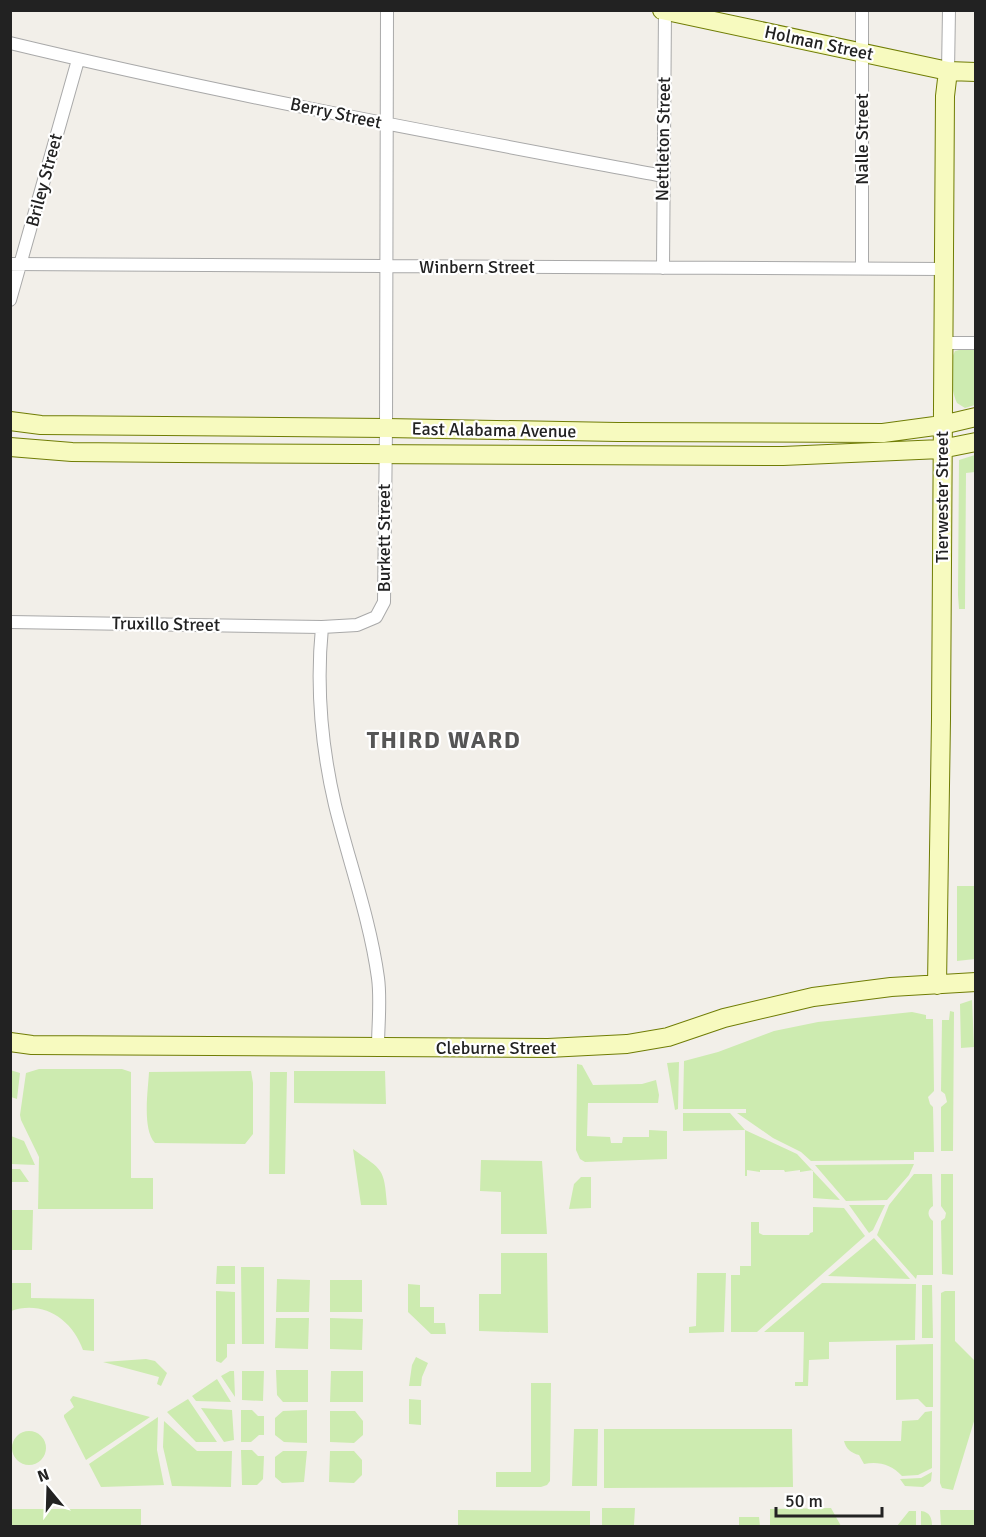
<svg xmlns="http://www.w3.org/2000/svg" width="986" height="1537" viewBox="0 0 986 1537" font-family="Signika,sans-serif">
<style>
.grass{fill:#cdebb0}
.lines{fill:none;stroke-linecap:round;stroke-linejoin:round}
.street-casing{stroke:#a9a9a9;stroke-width:14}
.secondary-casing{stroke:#707d05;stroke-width:20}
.street{stroke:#fff;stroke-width:12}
.secondary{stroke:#f7fabf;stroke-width:18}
.labels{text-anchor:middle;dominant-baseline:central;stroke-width:4.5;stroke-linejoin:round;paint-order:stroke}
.street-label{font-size:18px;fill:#222;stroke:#fff}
.district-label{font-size:24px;font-weight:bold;letter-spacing:1.5px;fill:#555;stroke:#fff}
</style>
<rect width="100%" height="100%" fill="#f2efe9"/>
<path class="grass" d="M959,350H975V405L965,408L957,403C951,390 948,364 955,351Z
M975,455V472L966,473L965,609H959L958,595L959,460Z
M957,886H975V959L957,961Z
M972,1000L974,1047L961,1048L960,1004Z
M950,1011L954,1012L953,1151H941V1107L947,1102L945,1094L941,1091L942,1020H949Z
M912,1012L926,1015V1019H933L934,1091L928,1097L930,1104L933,1107L934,1152H914V1160L811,1161L801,1152L773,1138L737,1113H746V1109H683L684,1061L718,1052L774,1031L818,1022Z
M679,1062L678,1109L675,1110L667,1063Z
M577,1064L582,1065L593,1085L642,1084L656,1080L659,1095L658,1103H588L587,1136L610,1137L611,1143H622L623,1137H649V1130L667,1131V1159L585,1162L580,1159L576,1150Z
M39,1069H122L131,1072V1178H153V1209H38L39,1157L21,1120L20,1115L26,1073Z
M10,1070L20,1073L17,1099L11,1097Z
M251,1071L253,1083V1134L245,1144L155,1143C142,1129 148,1091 149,1072Z
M294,1071H385L386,1104L294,1103Z
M270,1072H287L285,1174H269Z
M683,1113H730L745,1130L797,1154L840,1200L813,1198V1170L800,1172V1170L785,1172L784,1170H760V1172L747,1170V1176H745V1130L683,1131Z
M11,1136L24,1141L35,1165L11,1164Z
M353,1149C383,1171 384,1167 387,1205H361Z
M481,1160L542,1161L547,1234H501V1192L480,1191Z
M914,1164L909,1175L887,1200L846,1201L815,1165Z
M11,1169H20L29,1182H11Z
M914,1174H932L933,1206C927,1210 927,1216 933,1221V1275H917L916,1279L877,1235L889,1205Z
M941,1174H953V1275L942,1274L941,1221L945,1218L946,1213L941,1206Z
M581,1177H591V1208L569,1209L574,1184Z
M849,1205H885L873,1230L869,1233Z
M813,1207L844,1208L865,1236L757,1332H731V1275H740V1266H751V1222H759V1233L763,1235H809L810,1233L813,1232Z
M11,1210H33L32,1250H11Z
M874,1238L910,1279L828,1276Z
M501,1253H547L548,1333L479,1331V1294H501Z
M217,1266H235V1284H216Z
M241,1267H264V1344H242Z
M697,1273H726L724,1332L689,1333V1327L696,1326Z
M277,1279L310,1280L309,1312H276Z
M330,1280H362V1312H330Z
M11,1283H31V1298L94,1299V1351L83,1350C72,1319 43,1300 11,1311Z
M822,1283L916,1284L915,1340L829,1342V1359L809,1360L808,1386H795V1382H803L804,1332H764Z
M408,1284L420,1285V1307H434V1323H445L446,1334H431L408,1312Z
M922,1285H932L933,1338H922Z
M216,1291L235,1292V1344H227V1357L221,1363L216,1361Z
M945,1291H955V1341L976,1362L975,1418L953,1490L942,1488L940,1483L941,1293Z
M276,1318H309L308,1349L275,1348Z
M330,1318L363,1319L362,1350L330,1349Z
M933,1344V1407H926L918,1399L896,1400V1345Z
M416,1357L428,1363L422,1377L421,1386H409L412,1365Z
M146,1359L155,1361L167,1373L161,1386L157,1384L159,1377L103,1362Z
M276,1370H308V1402H283L277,1395Z
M230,1371H234L235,1397L221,1376Z
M242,1371H264L263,1401L242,1400Z
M331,1371H363V1402H330Z
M217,1379L231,1402L196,1401L192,1396Z
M531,1383H551L550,1481L547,1485L541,1487H496V1472H531Z
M73,1396L150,1417L86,1460L64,1417V1415L74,1407L70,1400Z
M188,1399L217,1442H196L167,1412Z
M409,1399L421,1400V1425L409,1424Z
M201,1408L232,1410L234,1440L224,1442Z
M241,1410H252L258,1416H264V1435H259L251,1442H241Z
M307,1410V1443L284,1442L275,1435V1418L283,1411Z
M330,1411H355L363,1421V1435L354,1443L330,1442Z
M932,1411V1468L918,1475L902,1476C892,1465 879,1461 864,1464L859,1455C851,1453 846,1449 844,1441H901L902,1421L918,1420L925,1412Z
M158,1417L157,1450L164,1485L101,1487L89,1464Z
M164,1421L197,1451H232L231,1487L172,1486L163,1447Z
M574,1429H598L597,1486H572Z
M604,1429H792L793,1487L604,1488Z
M12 1448a17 17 0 1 1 34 0a17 17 0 1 1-34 0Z
M241,1450H252L258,1456H264L263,1479L257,1485H242Z
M283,1451H307L304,1482L282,1483L275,1477V1457Z
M330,1451H354L362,1460V1475L354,1483L329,1482Z
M932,1472L931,1481L923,1487L905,1486L900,1479L921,1478Z
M602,1508H635L634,1525H602Z
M831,1508L841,1526H770V1509Z
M11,1509H141V1526H11Z
M458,1510L590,1511V1526H458Z
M940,1510H975V1526H941Z
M909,1511H916V1526H897Z
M921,1511C930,1512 932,1518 932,1526H921Z
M739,1517H759L760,1526H739Z"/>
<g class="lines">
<defs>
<path id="street" d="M10,43C226,95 445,135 663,176
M948,71L949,10
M10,264L943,269
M663,268L665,10
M862,268V10
M10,300L78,60
M943,343H976
M10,622L322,627L357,625L376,617L384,602L386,428L387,10
M322,627C316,688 321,745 335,805C349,862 370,919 378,978C381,1000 378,1025 378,1047"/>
<path id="secondary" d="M662,10L948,71L976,72
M10,421L41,425L386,428L618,432L883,433L942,425L976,417
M10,447L72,452L178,453L783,456L941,449L976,442
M937,985L941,719L945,96L948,71
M10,1042L32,1045L548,1048L627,1044L668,1037L724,1018L813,997L891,987L976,982"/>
</defs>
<use href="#street" class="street-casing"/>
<use href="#secondary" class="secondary-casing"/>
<use href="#street" class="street"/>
<use href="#secondary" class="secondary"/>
</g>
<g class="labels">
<g class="street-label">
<text transform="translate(819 43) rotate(12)">Holman Street</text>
<text transform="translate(336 113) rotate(12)">Berry Street</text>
<text transform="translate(663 139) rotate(-89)">Nettleton Street</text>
<text transform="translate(862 139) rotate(-90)">Nalle Street</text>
<text transform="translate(44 180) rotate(-75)">Briley Street</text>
<text x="477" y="267">Winbern Street</text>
<text transform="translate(494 430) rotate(1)">East Alabama Avenue</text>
<text transform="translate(942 497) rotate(-90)">Tierwester Street</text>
<text transform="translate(384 538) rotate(-90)">Burkett Street</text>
<text transform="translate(166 624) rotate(1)">Truxillo Street</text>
<text x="496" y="1048">Cleburne Street</text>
</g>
<g class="district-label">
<text x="444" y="740">THIRD WARD</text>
</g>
</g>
<rect width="986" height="1537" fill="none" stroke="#222222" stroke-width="24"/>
<g transform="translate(48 1489) rotate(341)" stroke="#ffffff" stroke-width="4.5" paint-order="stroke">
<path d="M0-4.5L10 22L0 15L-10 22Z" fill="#222222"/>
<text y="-9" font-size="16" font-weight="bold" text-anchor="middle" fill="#222222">N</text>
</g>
<path d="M776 1507v9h106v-9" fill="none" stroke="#222222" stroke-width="3"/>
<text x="785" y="1507" font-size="18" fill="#222222" stroke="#ffffff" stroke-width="4.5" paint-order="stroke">50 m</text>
</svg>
